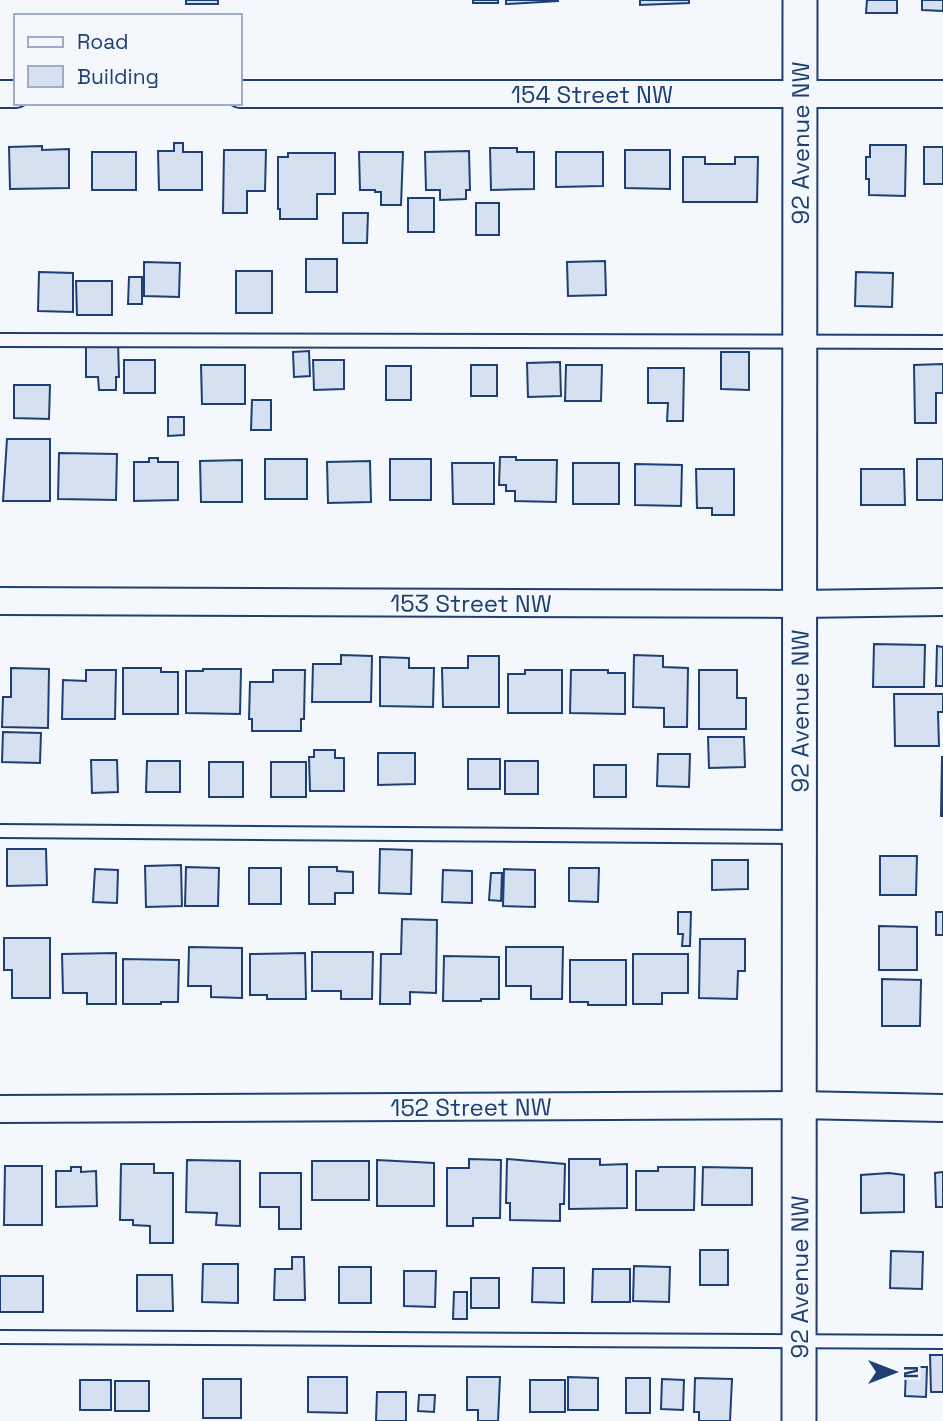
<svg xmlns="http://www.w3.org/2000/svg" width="943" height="1421" viewBox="0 0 943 1421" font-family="'Space Grotesk',sans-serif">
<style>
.building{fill:#d5e0f0;stroke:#1d3f73;stroke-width:2}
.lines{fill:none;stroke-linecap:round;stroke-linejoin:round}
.service-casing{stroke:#1d3f73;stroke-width:16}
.minor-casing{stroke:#1d3f73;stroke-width:30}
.tertiary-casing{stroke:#1d3f73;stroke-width:37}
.service{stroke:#f4f7fb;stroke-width:12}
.minor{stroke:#f4f7fb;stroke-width:26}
.tertiary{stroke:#f4f7fb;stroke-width:33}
.labels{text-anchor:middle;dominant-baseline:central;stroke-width:5;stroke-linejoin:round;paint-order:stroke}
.street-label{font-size:24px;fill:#1d3f73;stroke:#f4f7fb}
</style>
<rect width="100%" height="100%" fill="#f4f7fb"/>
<path class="building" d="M186,0H218V4H186Z
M473,0H498V3H473Z
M506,0H558V1L506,4Z
M640,0H689V3L640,5Z
M867,0H897V13H866Z
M922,0H943V11L922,10Z
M174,143H183V152H202V190H159L158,151H174Z
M870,145H906L905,196L869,195V179H866V157H870Z
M42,146V150L69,149V188L10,189L9,147Z
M924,147H943V184H924Z
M490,148H517V152H534V189L491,190Z
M224,150H266L265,191H247V213H223Z
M625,150H670V189L625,188Z
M469,151L470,190H466V199L440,200V190H426L425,152Z
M92,152H136V190H92Z
M359,152H403L401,205H381V192H375V190H360Z
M556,152H603V186L556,187Z
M288,153H335V194H317V219H280V209H278V157H288Z
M683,157H705V164H735V157H758L757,202H683Z
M408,198H434V232H408Z
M476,203H499V235H476Z
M343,213H368L367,243H343Z
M306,259H337V292H306Z
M605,261L606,295L568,296L567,262Z
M144,262L180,263L179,297L144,296Z
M236,271H272V313H236Z
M39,272L73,273V312L38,311Z
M856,272L893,273L892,307L855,306Z
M129,277H142V304H128Z
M76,281H112V315H77Z
M118,341L119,377H116V390H99L98,377H86V342Z
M309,351L310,376L294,377L293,352Z
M721,352H749V390L721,389Z
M124,360H155V393H124Z
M313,360H344V389L314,390Z
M560,362L561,396L528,397L527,363Z
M943,364V393H936V423H915L914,365Z
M201,365H245V404H202Z
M471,365H497V396H471Z
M566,365H602L601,401H565Z
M386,366H411V400H386Z
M648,368H684L683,421H667L668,403H648Z
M14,385H50L49,419L14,418Z
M252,400H271V430H251Z
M168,417H184V435L168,436Z
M7,439H50V501H3Z
M59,453L117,454L116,500L58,499Z
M500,457H516V460H557L556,502L515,501V491H506V485H499Z
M149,458H158V462H178V500L134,501V462H149Z
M265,459H307V499H265Z
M390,459H431V500H390Z
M917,459H943V500H917Z
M242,460V502H201L200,461Z
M370,461L371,502L328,503L327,462Z
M452,463H494V504H453Z
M573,463H619V504H573Z
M635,464L682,465L681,506L635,505Z
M696,469H734V515H712V508H697Z
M861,469H904L905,505H861Z
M874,644L925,645L924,687H873Z
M937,646L943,647V686H936Z
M341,655L372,656L371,702H312L313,664H341Z
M634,655L663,656V667L688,668L687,727H664V708L633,707Z
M468,656H499V707H443L442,668H468Z
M380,657L409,658V668H434L433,707L380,706Z
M11,668L49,669L48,728L2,727L3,697H11Z
M123,668H161V672H178V714H123Z
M203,669H241L240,714L186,713V671H203Z
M86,670H116L115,719H62L63,680L86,681Z
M273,670H305L304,719H301V731H252V719H249L250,682H273Z
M525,670H562V713H508V674H525Z
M571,670H608V673H625V714L570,713Z
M699,670H737V698H746V729H699Z
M894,694H943V712H938L939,746H895Z
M3,732L41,733L40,763L2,762Z
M708,737H744L745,767L709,768Z
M314,750H335V758H344V791H310L309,757H314Z
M378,753H415V784L378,785Z
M658,754H690L689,787L657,786Z
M942,757H943V816H941Z
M468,759H500V789H468Z
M91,760H117L118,792L92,793Z
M147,761H180V792H146Z
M505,761H538V794H505Z
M209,762H243V797H209Z
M271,762H306V797H271Z
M594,765H626V797H594Z
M7,849H46L47,885L7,886Z
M380,849L412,850L411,894L379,893Z
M880,856H917L916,895H880Z
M712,860H748V889L712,890Z
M181,865L182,906L146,907L145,866Z
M186,867L219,868L218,906H185Z
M309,867H337V871L353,872V893H335V904H309Z
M249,868H281V904H249Z
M569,868H599L598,902L569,901Z
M95,869L118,870L117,903L93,902Z
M504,869L535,870V907L503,906Z
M443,870L472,871V903L442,902Z
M491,873H502L501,901L489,900Z
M678,912H691L690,946H682L683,934H678Z
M936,912H943V935H936Z
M402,919L437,920L436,993L410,992V1004H380L381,954H401Z
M879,926L917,927V970H879Z
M4,938H50V998H12V970H4Z
M700,939H745V971H738L737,999L699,998Z
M189,947L242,948V998L211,997V986H188Z
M506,947H563L562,999H531V986H506Z
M312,952H373L372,999H341V991H312Z
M116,953V1004H87V993H63L62,954Z
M305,953L306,999H267V995H250V954Z
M633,954H688V993H662V1004H633Z
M444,956L499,957V999H481V1001H443Z
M123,959L179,960L178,1002H161V1004H123Z
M570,960H626V1005H588V1002H570Z
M882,979L921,980L920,1026H882Z
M469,1159L501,1160L500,1218H473V1226H447V1168H469Z
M507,1159L565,1164L564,1204H560V1221L510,1220V1203H506Z
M569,1159H600V1165L627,1164V1208L569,1209Z
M187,1160L240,1161V1226L216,1225L217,1213L186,1212Z
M377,1160L434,1163V1206H377Z
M312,1161H369V1200H312Z
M121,1164H154V1173H173V1243H150V1226L133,1225V1220H120Z
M5,1166H42V1225H4Z
M71,1167H81V1172L96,1171L97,1206L56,1207V1171H71Z
M658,1167H695L694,1210H636V1171H658Z
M703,1167L752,1168V1205H702Z
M943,1172V1207H936L935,1173Z
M260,1173H301V1229H279V1207H260Z
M889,1173L904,1175V1212L861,1213V1175Z
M700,1250H728V1285H700Z
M891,1251L923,1252L922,1289L890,1288Z
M292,1257H304L305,1300H274L275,1269H292Z
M203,1264H238V1303L202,1302Z
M634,1266L670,1267L669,1302L633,1301Z
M339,1267H371V1303H339Z
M533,1268H564V1303L532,1302Z
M593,1269H630V1302H592Z
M404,1271H436L435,1307L404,1306Z
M137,1275H172L173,1311H137Z
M0,1276H43V1312H0Z
M471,1278H499V1308H471Z
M454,1292H467V1319H453Z
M930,1355H943V1392H931Z
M906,1367H927L926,1397L905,1396Z
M308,1377H347V1413L308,1412Z
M467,1377H500L498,1421H478V1410H467Z
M568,1377L598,1378V1410H568Z
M626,1378H650V1413H626Z
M695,1378L732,1379L730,1421H699V1412H694Z
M203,1379H241V1418H203Z
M662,1379L684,1380L683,1410L661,1409Z
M80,1380H111V1410H80Z
M530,1380H565V1412H530Z
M115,1381H149V1411H115Z
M377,1392H406V1421H376Z
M419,1395H435L434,1412L418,1411Z"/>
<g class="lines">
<defs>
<path id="service" d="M0,340L943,342
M0,831L797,837
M0,1337L943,1342"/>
<g id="minor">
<path d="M0,94H16"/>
<path id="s1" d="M240,94H943"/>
<path id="s2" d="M0,601L799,604L943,602"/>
<path id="s3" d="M0,1109L798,1105L943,1108"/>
</g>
<g id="tertiary">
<path id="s4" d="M799,1421L800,0"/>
</g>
</defs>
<use href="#service" class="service-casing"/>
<use href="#minor" class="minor-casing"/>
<use href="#tertiary" class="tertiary-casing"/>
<use href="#service" class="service"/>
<use href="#minor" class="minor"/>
<use href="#tertiary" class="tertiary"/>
</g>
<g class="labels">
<g class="street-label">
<text stroke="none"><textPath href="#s1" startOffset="352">154 Street NW</textPath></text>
<text stroke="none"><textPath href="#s4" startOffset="1278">92 Avenue NW</textPath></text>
<text stroke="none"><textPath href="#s2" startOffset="471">153 Street NW</textPath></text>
<text stroke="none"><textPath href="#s4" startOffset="710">92 Avenue NW</textPath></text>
<text stroke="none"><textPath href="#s3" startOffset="471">152 Street NW</textPath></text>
<text stroke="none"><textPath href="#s4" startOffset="144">92 Avenue NW</textPath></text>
</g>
</g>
<rect x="14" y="14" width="228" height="91" fill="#f4f7fb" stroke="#9eadc5" stroke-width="2"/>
<rect x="28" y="37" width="35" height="10" fill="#f4f7fb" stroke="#9eadc5" stroke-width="2"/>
<text x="77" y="49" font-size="21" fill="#1d3f73">Road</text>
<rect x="28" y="66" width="35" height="21" fill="#d5e0f0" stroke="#9eadc5" stroke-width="2"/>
<text x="77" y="84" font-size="21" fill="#1d3f73">Building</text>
<g transform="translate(894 1372) rotate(90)" stroke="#f4f7fb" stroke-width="5" paint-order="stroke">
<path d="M0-5L12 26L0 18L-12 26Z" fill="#1d3f73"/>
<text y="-10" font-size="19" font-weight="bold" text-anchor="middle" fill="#1d3f73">N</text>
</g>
</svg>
